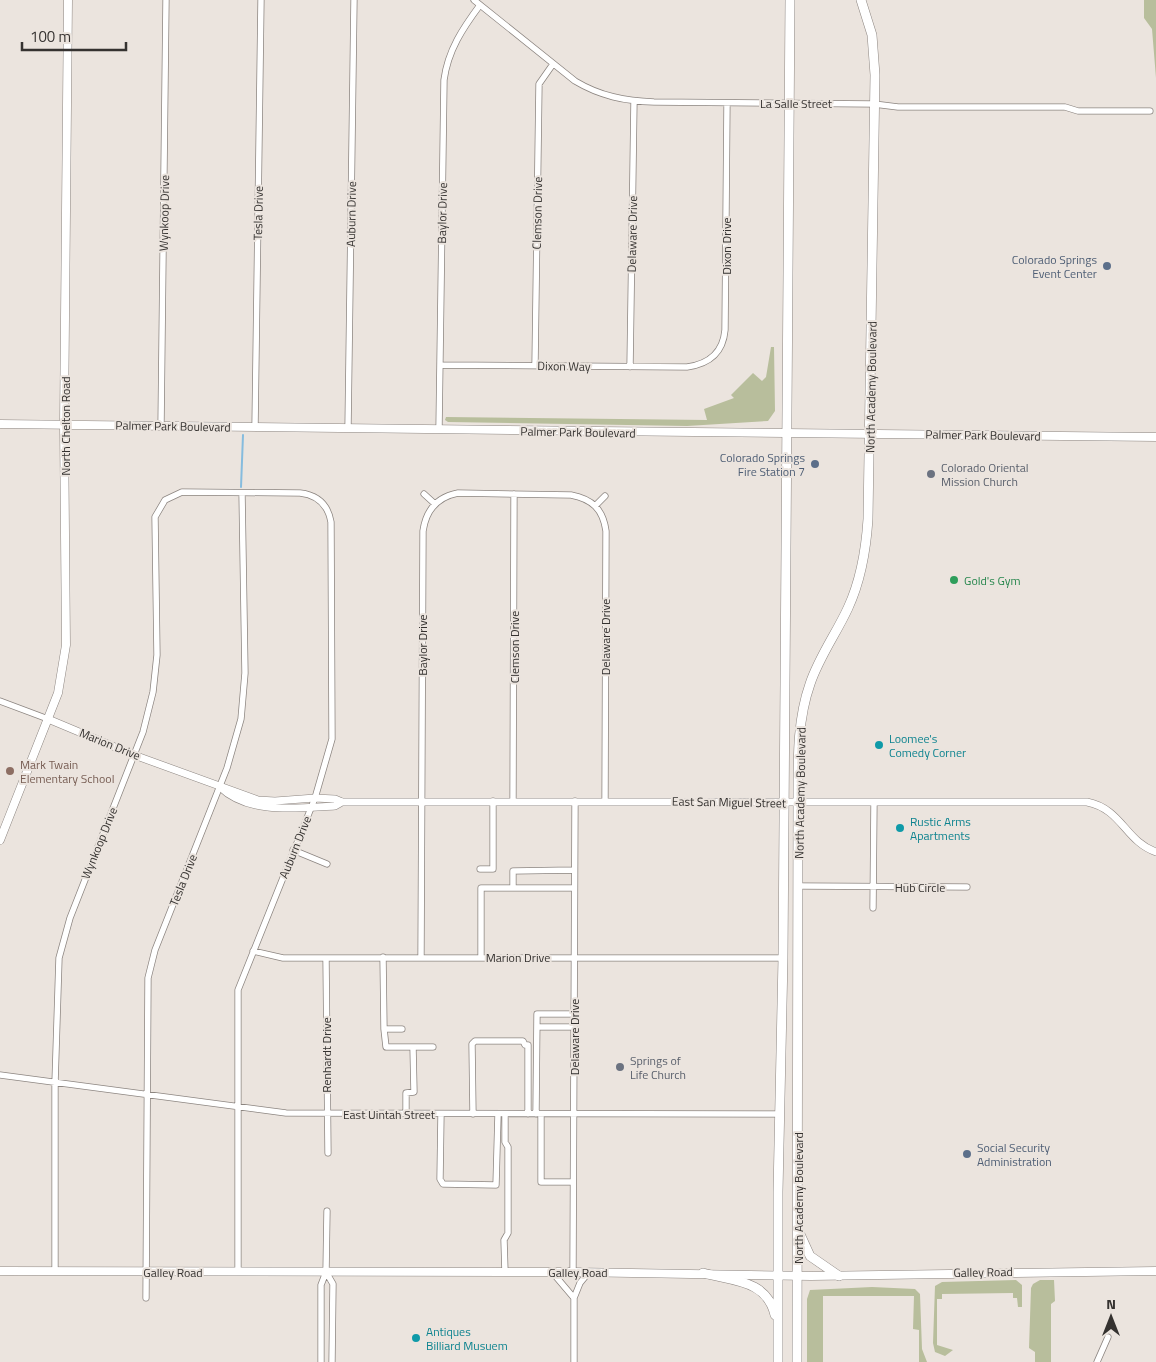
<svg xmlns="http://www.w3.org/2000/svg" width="1156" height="1362" viewBox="0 0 1156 1362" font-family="'Titillium Web',sans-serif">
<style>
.green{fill:#b8be9c}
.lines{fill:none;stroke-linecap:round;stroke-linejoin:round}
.stream{stroke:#86bcde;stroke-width:2}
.minor-casing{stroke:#8c8580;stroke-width:7}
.tertiary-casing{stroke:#8c8580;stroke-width:8}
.secondary-casing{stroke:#8c8580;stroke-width:9}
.trunk-casing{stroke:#8c8580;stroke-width:10}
.minor{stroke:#fff;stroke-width:5.5}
.tertiary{stroke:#fff;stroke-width:7}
.secondary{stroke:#fff;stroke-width:8}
.trunk{stroke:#fff;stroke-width:9}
.service-dot{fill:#5c6f8a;stroke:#ebe4de;stroke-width:2}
.worship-dot{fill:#6b7280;stroke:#ebe4de;stroke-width:2}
.leisure-dot{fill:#2e9e5b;stroke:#ebe4de;stroke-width:2}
.culture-dot{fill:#0f9aa8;stroke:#ebe4de;stroke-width:2}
.education-dot{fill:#8d6e63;stroke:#ebe4de;stroke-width:2}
.labels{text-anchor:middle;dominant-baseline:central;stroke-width:4;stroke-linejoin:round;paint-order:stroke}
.street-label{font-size:12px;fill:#353230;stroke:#ebe4de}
.service-label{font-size:12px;fill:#4e5e75;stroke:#ebe4de;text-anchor:end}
.worship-label{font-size:12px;fill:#5b616d;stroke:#ebe4de;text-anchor:start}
.leisure-label{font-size:12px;fill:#27864d;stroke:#ebe4de;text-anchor:start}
.culture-label{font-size:12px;fill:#0d838f;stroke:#ebe4de;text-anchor:start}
.education-label{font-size:12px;fill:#785e54;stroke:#ebe4de;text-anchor:start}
</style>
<rect width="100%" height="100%" fill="#ebe4de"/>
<path class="green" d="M1144,0H1156V78L1152,29L1144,18Z
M771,347H774L775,411L768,421L687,426L448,422L445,420L446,417L707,420L704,409L734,398L731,395L753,373L762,381L766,377Z
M1016,1280L1022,1285V1307H1018L1017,1298H1013V1293L942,1294V1299H937V1345L953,1350L945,1356L935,1352L933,1343L935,1286L942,1282Z
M1040,1280H1054L1055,1301L1051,1304V1362H1035V1352L1029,1348L1031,1288L1033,1284Z
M872,1287L915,1289L920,1294L922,1349L927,1362H919V1330L913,1329L914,1296H823V1362H807V1299L810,1290Z"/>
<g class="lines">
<path class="stream" d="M241,487L243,435"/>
<defs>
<path id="minor" d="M474,0L575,81C600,96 625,101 654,102L874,104L898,107H1065L1078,111H1150
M441,365L687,367C709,364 723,353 725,330L727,103
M535,365L539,84L553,64
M630,367L634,101
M161,426L166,0
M255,427L261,0
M348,428L354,0
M439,429L444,80C448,50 463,28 480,5
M424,494L435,504
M596,505L605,496
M0,701L48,719
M513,801L514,494
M293,850L327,864
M480,869H493V801
M799,886L967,887
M513,888V871L574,870
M873,908L874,802
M253,951L283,958H783
M383,957L384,1029H402
M421,957L423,531C426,510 437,497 458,493L571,495C592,499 603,509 606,531L605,801
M481,957V888H574
M326,958L328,1153
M537,1027H574
M384,1029L386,1047H433
M0,1075L286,1113L780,1114
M406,1114V1093L414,1092L413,1047
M441,1114L440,1179L443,1184L496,1185L498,1114
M473,1114L472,1044L475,1041H523L525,1045H528V1114
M536,1114L537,1014H574
M541,1114V1182H573
M55,1271V1083L59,958L70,918L143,732L153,692L157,655L155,517L165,500L182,492L300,493C318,495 328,505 331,522L332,739L315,798L238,990V1272
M326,1272L333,1284L332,1362
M505,1272L504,1240L508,1233V1147L505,1142V1114
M552,1272L574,1298
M573,1272L575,801
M146,1298L148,978L155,950L227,768L241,719L245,673L242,493
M321,1362V1285L326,1272L327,1211
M574,1362V1298L580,1283L589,1272
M1097,1362L1108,1337"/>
<path id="tertiary" d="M48,719L134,755L258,800L275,801L315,798L335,799L342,802H1087C1122,809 1125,841 1156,852
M220,787C249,815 298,808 335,806L342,802"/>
<path id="secondary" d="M0,424C385,427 771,435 1156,437
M0,840L58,693L66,645L64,424L68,0
M0,1271L573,1272L811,1276L1156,1271"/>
<path id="trunk" d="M800,1234L810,1256L839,1276
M703,1273C733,1281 767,1280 775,1315
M778,1362V1192L783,958L790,0
M797,1362L798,790C798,754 798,718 810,684C819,657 836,634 848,608C861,580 866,550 868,519L875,75L872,35L861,0"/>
</defs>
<use href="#minor" class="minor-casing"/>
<use href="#tertiary" class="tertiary-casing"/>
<use href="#secondary" class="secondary-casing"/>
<use href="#trunk" class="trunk-casing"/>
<use href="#minor" class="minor"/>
<use href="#tertiary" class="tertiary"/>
<use href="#secondary" class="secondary"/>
<use href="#trunk" class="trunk"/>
</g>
<g class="service-dot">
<circle cx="1107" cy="266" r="5"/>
<circle cx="815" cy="464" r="5"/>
<circle cx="967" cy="1154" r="5"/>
</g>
<g class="worship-dot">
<circle cx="931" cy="474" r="5"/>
<circle cx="620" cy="1067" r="5"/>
</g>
<circle class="leisure-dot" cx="954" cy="580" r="5"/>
<g class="culture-dot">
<circle cx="879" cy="745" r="5"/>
<circle cx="900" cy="828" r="5"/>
<circle cx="416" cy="1338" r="5"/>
</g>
<circle class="education-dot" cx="10" cy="771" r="5"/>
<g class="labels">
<g class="street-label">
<text x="796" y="103">La Salle Street</text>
<text transform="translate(164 213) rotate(-89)">Wynkoop Drive</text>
<text transform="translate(258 213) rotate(-89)">Tesla Drive</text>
<text transform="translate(442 213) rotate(-89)">Baylor Drive</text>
<text transform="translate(537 213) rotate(-89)">Clemson Drive</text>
<text transform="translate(351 214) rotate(-89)">Auburn Drive</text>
<text transform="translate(632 234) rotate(-89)">Delaware Drive</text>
<text transform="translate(726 246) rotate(-90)">Dixon Drive</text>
<text transform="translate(564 366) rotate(1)">Dixon Way</text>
<text transform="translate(871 387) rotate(-89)">North Academy Boulevard</text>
<text transform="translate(65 426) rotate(-90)">North Chelton Road</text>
<text transform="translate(173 426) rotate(1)">Palmer Park Boulevard</text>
<text transform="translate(578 432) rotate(1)">Palmer Park Boulevard</text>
<text transform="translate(983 435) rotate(1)">Palmer Park Boulevard</text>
<text transform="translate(605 637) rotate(-90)">Delaware Drive</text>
<text transform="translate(422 645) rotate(-90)">Baylor Drive</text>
<text transform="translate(514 647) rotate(-90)">Clemson Drive</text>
<text transform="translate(110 744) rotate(22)">Marion Drive</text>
<text transform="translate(800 793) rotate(-89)">North Academy Boulevard</text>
<text transform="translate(729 802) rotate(1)">East San Miguel Street</text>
<text transform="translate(99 843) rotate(-68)">Wynkoop Drive</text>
<text transform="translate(295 847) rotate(-68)">Auburn Drive</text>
<text transform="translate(183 880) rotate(-68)">Tesla Drive</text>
<text x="920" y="887">Hub Circle</text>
<text x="518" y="957">Marion Drive</text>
<text transform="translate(574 1037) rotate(-90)">Delaware Drive</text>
<text transform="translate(326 1055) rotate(-90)">Renhardt Drive</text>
<text x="389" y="1114">East Uintah Street</text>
<text transform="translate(798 1198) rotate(-90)">North Academy Boulevard</text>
<text x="173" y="1272">Galley Road</text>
<text x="578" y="1272">Galley Road</text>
<text transform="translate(983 1272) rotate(-1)">Galley Road</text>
</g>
<g class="service-label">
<text x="1097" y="259">Colorado Springs<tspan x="1097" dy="14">Event Center</tspan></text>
<text x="805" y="457">Colorado Springs<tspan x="805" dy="14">Fire Station 7</tspan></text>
<text x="977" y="1147" text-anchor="start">Social Security<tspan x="977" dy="14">Administration</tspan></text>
</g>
<g class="worship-label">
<text x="941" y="467">Colorado Oriental<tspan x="941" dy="14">Mission Church</tspan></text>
<text x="630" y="1060">Springs of<tspan x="630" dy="14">Life Church</tspan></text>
</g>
<g class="leisure-label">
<text x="964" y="580">Gold's Gym</text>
</g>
<g class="culture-label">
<text x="889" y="738">Loomee's<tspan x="889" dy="14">Comedy Corner</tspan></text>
<text x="910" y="821">Rustic Arms<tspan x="910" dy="14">Apartments</tspan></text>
<text x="426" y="1331">Antiques<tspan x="426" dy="14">Billiard Musuem</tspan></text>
</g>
<g class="education-label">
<text x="20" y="764">Mark Twain<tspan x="20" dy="14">Elementary School</tspan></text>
</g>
</g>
<g transform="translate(1111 1317)" stroke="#ebe4de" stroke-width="4" paint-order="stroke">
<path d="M0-4L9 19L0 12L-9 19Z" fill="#353230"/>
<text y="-8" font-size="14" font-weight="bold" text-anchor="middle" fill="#353230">N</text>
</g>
<path d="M22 42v8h104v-8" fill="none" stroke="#353230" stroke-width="2.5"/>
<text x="30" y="42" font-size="15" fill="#353230" stroke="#ebe4de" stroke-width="4" paint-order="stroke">100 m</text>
</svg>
